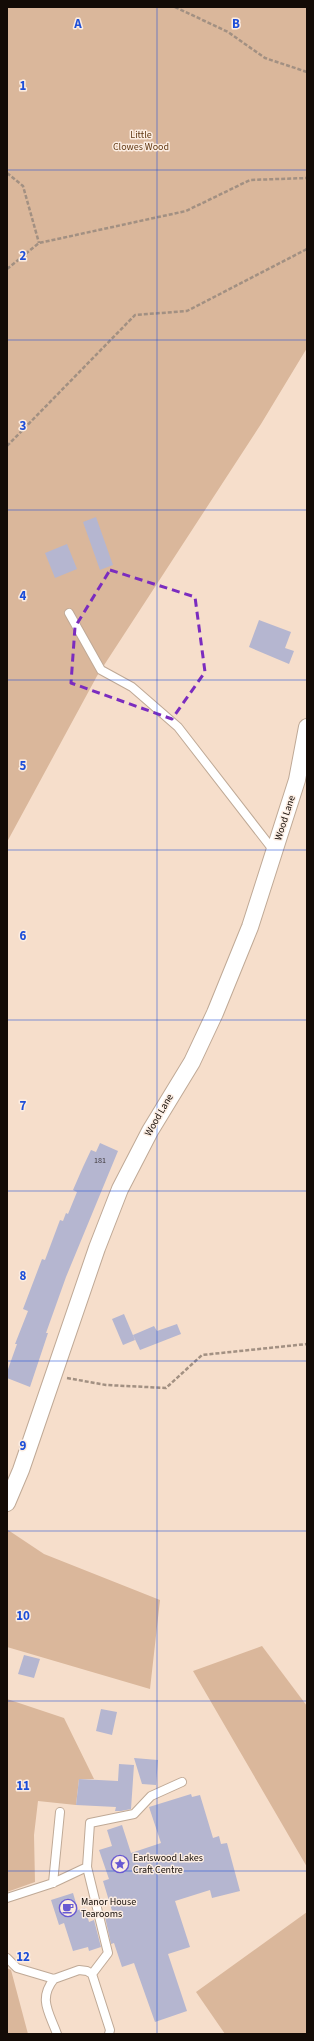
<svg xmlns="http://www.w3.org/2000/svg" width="314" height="2041" viewBox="0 0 314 2041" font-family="'Source Sans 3',sans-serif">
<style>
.green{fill:#dab79b}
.building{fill:#b5b6d0}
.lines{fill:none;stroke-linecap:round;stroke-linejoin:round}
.service-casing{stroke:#bfa996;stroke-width:10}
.minor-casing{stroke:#bfa996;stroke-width:18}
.path{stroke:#a29082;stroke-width:2.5;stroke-dasharray:4 2;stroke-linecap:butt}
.service{stroke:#fff;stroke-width:8}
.minor{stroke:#fff;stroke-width:16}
.marked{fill:none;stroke:#7b2cbf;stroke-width:3;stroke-dasharray:8 5;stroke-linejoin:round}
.grid{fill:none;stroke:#1d4ed8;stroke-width:1;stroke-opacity:0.55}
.labels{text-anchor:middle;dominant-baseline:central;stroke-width:3;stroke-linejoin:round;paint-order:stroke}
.number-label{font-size:8px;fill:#3c3638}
.park-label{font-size:10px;fill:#633b15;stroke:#fcede2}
.street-label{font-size:10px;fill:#130b06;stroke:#fcede2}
.poi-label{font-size:10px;fill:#130b06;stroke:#fcede2;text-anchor:start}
.grid-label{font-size:13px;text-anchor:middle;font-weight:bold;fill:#1d4ed8;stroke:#fcede2;stroke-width:3;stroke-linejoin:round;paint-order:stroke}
</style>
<rect width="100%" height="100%" fill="#f6decb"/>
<path class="green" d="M7,7H307V348L261,424L97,676L7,842Z
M8,1530L44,1554L160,1600L150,1689L7,1647Z
M262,1646L307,1706V1867L193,1671Z
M7,1699L64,1718L94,1779H79L76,1805L38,1801L34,1835L35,1882L7,1892Z
M307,1912V2034H225L196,1992Z
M7,1968L11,1970L28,2034H7Z"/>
<path class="building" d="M96,517L113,565L100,570L83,522Z
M67,544L77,569L55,578L45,553Z
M259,620L291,632L285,648L294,651L289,664L249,647Z
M100,1143L118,1151L66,1277L46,1333H48L30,1387L7,1378V1372L17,1344H15L28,1311L23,1309L42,1259L45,1260L60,1220L63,1221L66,1213L68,1214L77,1192L73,1190L83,1167L91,1150L96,1152Z
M124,1314L135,1340L123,1345L112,1319Z
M177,1324L181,1334L140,1350L133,1335L154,1326L157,1331Z
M24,1655L40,1659L34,1678L18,1674Z
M101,1709L117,1712L112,1735L96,1731Z
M134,1758L158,1760L156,1785L142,1784Z
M119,1764L134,1765L131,1809L121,1811H115L116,1807L76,1805L79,1779L118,1781Z
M191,1794L192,1797L200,1795L213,1838L219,1836L221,1844L227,1843L240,1891L212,1898L210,1890L175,1901L190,1947L168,1954L187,2011L155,2022L134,1963L122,1967L114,1943L111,1944L105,1917L113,1914L103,1881L109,1879L99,1850L112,1846L107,1830L122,1825L131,1853L161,1843L149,1807Z
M73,1893L78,1910L85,1908L89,1922L94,1920L101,1947L89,1951L88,1947L73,1951L64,1923L59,1925L51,1900Z"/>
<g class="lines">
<defs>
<path id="service" d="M69,613L101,670L132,687L178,727L274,851
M53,1883L60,1812
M7,1898L53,1883L87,1867
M7,1958L17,1968L54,1979L79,1970L87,1971L92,1974L110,2030L109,2034
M92,1974L108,1953L87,1867L90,1823L134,1814L151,1796L182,1782
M54,1979C38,1999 49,2012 57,2034"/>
<path id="minor" d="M7,1503L21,1470L97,1248L120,1189L150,1131L192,1062L215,1013L250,927L297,780L307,727"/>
</defs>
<use href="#service" class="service-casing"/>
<use href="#minor" class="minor-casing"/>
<path class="path" d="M175,7L228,32L265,58L307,72
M7,173L23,186L39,243
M7,269L39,243L186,211L250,180L307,178
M7,446L135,315L187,311L307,249
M67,1378L106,1385L166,1388L202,1355L307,1344"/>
<use href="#service" class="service"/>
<use href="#minor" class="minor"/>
</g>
<path class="marked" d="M110,570L195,597L205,672L172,719L71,683L75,627Z"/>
<path class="grid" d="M157,7V2034M7,170H307M7,340H307M7,510H307M7,680H307M7,850H307M7,1020H307M7,1191H307M7,1361H307M7,1531H307M7,1701H307M7,1871H307"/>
<defs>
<symbol id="sight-ring" viewBox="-11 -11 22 22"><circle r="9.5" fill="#fcede2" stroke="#6859d2" stroke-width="1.5"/><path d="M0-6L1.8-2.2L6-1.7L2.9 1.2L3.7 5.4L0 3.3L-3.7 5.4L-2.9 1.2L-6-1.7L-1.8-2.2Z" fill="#6859d2"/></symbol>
<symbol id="cafe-ring" viewBox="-11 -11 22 22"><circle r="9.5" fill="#fcede2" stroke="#6859d2" stroke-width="1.5"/><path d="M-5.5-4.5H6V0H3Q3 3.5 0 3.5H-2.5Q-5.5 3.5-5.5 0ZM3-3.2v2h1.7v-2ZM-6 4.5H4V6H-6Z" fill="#6859d2"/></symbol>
</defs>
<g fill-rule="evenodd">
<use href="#sight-ring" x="110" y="1854" width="20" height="20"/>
<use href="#cafe-ring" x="58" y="1898" width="20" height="20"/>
</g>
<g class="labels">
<g class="number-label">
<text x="100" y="1160">181</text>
</g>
<g class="park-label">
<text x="141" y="135">Little<tspan x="141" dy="12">Clowes Wood</tspan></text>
</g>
<g class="street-label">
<text transform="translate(285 818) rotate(-72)">Wood Lane</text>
<text transform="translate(159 1115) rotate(-60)">Wood Lane</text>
</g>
<g class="poi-label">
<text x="133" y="1858">Earlswood Lakes<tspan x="133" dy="12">Craft Centre</tspan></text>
<text x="81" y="1902">Manor House<tspan x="81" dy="12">Tearooms</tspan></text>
</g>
</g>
<g class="grid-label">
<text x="78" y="28">A</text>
<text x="236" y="28">B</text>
<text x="23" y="90">1</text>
<text x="23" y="260">2</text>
<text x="23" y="430">3</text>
<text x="23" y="600">4</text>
<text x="23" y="770">5</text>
<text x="23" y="940">6</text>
<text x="23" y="1110">7</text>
<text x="23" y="1280">8</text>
<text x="23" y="1450">9</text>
<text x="23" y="1620">10</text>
<text x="23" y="1790">11</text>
<text x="23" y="1961">12</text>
</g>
<rect width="314" height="2041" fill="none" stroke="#130b06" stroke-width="16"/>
</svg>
